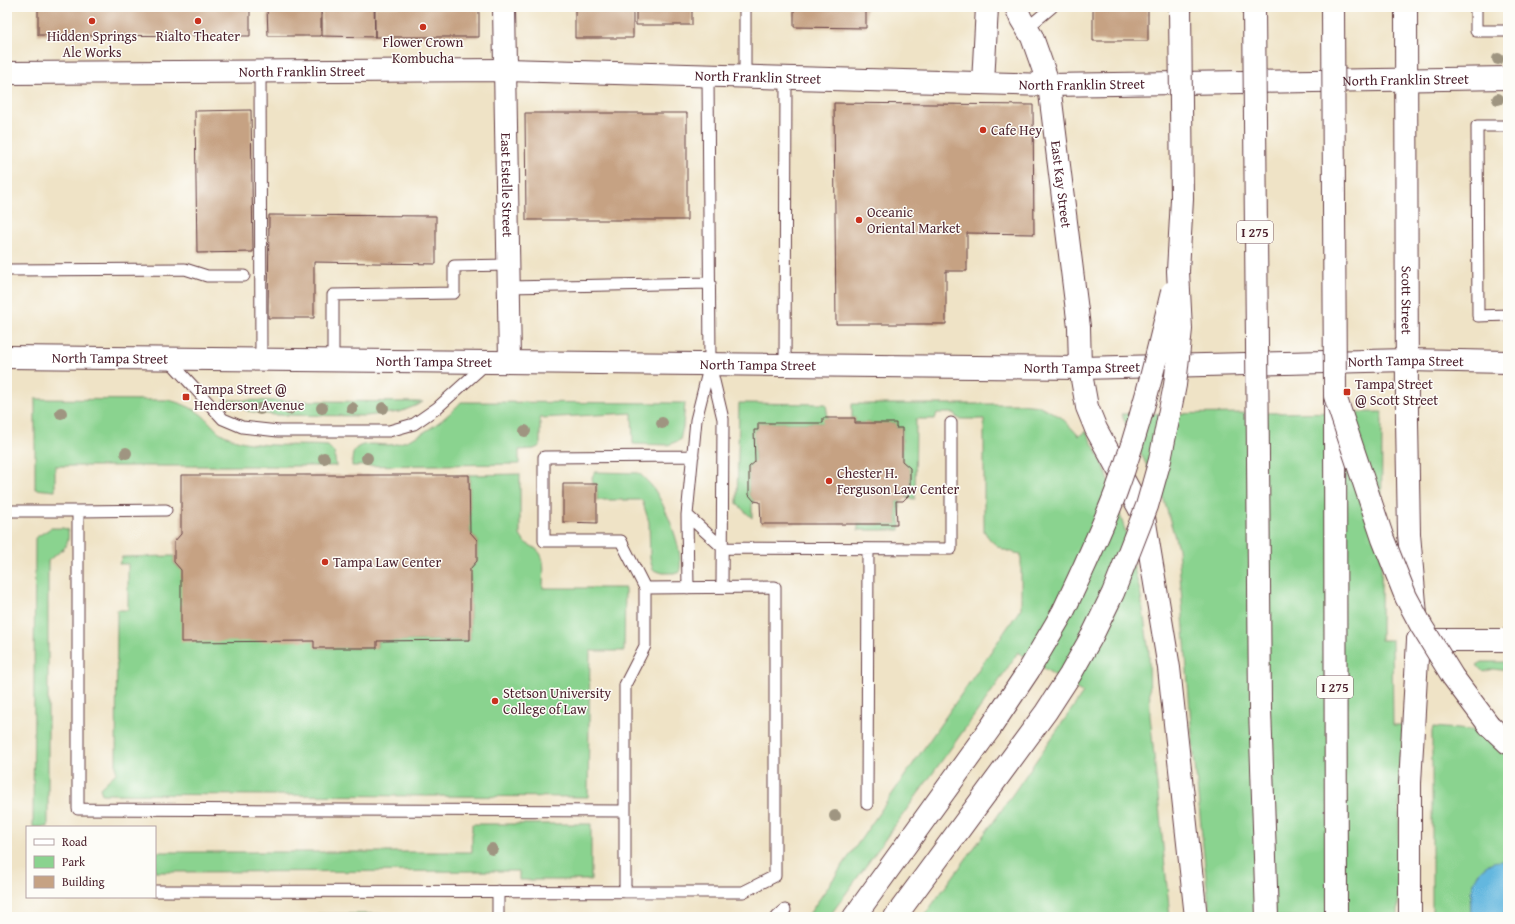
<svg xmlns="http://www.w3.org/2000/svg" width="1515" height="924" viewBox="0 0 1515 924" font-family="'Gentium Book Plus',serif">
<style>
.green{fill:#8ad38f;stroke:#6a795d}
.water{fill:#63b7df;stroke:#566b85}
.building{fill:#c6a283}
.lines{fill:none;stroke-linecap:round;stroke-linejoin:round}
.lane-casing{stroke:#633c42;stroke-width:13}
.street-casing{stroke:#633c42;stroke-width:24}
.primary-casing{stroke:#633c42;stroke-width:24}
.highway-casing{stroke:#633c42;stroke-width:24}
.lane{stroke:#fff;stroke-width:11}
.street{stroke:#fff;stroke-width:22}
.primary{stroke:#fff;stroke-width:22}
.highway{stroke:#fff;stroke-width:22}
.highway-bridge-casing{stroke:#633c42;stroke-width:24;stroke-linecap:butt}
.highway-bridge{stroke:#fff;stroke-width:22}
.tree{fill:#9f9581}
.poi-dot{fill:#c8321e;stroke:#fdfcf7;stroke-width:1.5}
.labels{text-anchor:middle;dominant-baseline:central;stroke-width:3;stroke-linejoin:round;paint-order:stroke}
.shield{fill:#fdfcf7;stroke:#806168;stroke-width:1}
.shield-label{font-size:13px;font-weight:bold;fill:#4a1f2b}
.poi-label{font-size:14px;fill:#4a1f2b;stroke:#fdfcf7;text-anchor:start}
.street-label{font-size:14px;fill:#4a1f2b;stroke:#fdfcf7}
</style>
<rect width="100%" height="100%" fill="#fdfcf7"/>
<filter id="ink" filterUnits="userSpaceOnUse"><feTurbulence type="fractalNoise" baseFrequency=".025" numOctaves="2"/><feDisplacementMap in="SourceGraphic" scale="8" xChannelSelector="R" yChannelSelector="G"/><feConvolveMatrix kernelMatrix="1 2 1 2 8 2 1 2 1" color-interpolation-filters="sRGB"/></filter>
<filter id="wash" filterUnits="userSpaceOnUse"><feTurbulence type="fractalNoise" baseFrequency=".012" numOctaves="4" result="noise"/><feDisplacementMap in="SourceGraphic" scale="16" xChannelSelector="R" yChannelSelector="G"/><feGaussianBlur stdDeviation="0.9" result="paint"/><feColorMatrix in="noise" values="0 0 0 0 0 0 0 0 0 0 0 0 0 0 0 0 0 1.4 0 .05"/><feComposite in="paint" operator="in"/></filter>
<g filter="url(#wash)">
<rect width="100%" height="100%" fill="#efe3c6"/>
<path class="green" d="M35,399L168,400C181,403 191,407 202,415C208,420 213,427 219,432C248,451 296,443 328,446L334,452L336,466H55V491L35,489Z
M223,400L423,402L415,406L400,412L366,416L274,415L248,411Z
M461,402L685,403L683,427L680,440L668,445L633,444L632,413L540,418V446L534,449L519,450V464L352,466C352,459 352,450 358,447C366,442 380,445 389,445C414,443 445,420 461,402Z
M739,403L826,404L828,418L823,423H758V430H754L755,462L749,467V495L754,501L752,504V518L737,504Z
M852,404H1020L1040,406L1061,417L1079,436L1086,431L1104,466L1125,530L1141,596L1149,653L1150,715L1170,917H923L994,821L1083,693L1018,652L995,687L829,917H807L1021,608V554C1004,552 992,545 984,531V419H960L956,417L955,413H937L935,419H916L915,499L906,498L910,494V468L902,461V428H896V423H855V418H852Z
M1382,412L1381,640H1392L1393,725H1403L1400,771L1398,917H1210L1191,724L1178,548L1164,500L1121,414Z
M595,472L639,473C644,478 650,483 654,489C665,505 686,554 679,573H663L653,570L650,559L649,522L642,500H597V484H593L592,477Z
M520,474V535C526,546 528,543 536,549C547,557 543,576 543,588H625L624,651H590L588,797L102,794L100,788L116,773L117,610H128V564H119L122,557L174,556V563L181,570L314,641L315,648H377V641L470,640V569L477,561V540L470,532L469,475Z
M896,501H900V530H858V524H897Z
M51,528H63L68,530C70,550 61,549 48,561V827H33L35,538Z
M1482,662H1508V671L1493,669L1483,672L1477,665Z
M1433,727L1483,731L1508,755V862L1504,861L1470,899L1471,917H1432V732Z
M472,824H591V880H519V871L155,872V852H472Z
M317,914H377L413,917H334Z"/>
<path class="water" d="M1505,861L1508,862V917H1471C1470,897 1470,875 1489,864C1493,861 1500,861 1505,861Z"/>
<g id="blocks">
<path class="building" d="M38,7H250V36L38,35Z
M267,7H321V36H268Z
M322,7H374L375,37L322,36Z
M375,7H479V37H375Z
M575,7H633V38H575Z
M636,7H692V25H636Z
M794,7H866V28L794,27Z
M1093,7H1148V41H1093Z
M834,103L1033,105L1034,234L967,233V271H946V324H836Z
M251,110L253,252L197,253L195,111Z
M525,113H687V220H526Z
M269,215L436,216V264L314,262V318H268Z
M823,418H855V423H896V428H902V461L910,468V494L903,501H896L897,524H761L760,502L754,501L749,495V467L755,462L754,430H758V423H823Z
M181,475H469L470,532L477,540V561L470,569V640L377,641V648H314V641L181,642V570L174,562V542L181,534Z
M563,484H597V523L563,522Z"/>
</g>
</g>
<g filter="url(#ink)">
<use href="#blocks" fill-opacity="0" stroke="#633c42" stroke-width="1"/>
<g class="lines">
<defs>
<path id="lane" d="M1476,7V31H1508
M1026,29L1052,7
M260,71L261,360
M708,76L710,364
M745,77V7
M1508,126H1477L1478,316L1508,315
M7,270L185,269L207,276H244
M509,287L710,283
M168,359L223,419L242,427L278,431H389L414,424L437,408L487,363
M333,360V295L454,293V266L509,265
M785,365L786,78
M7,511H78V809L625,811
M78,511L166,510
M687,515L723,548L951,549V423
M645,588L621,541H544V457L693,456
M688,588L687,515L696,420L710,364L723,419L722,587
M867,804L868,549
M155,891L743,892L775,876V587L645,588V646L625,685V892
M498,891V917
M777,917L785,910"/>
<g id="street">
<path id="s1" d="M504,7L510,362"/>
<path id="s2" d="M7,73L506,70L1049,85L1508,78"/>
<path d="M1418,640H1508"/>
</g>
<g id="primary">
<path id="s3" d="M1016,7L1021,19L1032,37L1049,85L1079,327L1080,368"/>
<path id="s4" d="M1406,7L1407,421L1409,534L1416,615"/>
<path d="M983,83L987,7"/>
<path id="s5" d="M7,357L1080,368L1407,360L1508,362"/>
</g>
<path id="highway" d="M1080,368L1087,407L1096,429L1144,517L1169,668L1196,917
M1335,400L1336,917
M1258,457L1260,708L1267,917
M1489,725L1508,743
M854,917L991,727L1029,670L1063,612
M895,917L1046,712L1070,675L1092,636
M1410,917V783L1418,640"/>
</defs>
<use href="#lane" class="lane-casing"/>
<use href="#street" class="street-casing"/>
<use href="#primary" class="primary-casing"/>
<use href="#highway" class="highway-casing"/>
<use href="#lane" class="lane"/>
<use href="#street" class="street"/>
<use href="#primary" class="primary"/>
<use href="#highway" class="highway"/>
<defs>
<path id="highway-bridge" d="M1254,7L1258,457
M1333,7L1335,396L1383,539L1406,597L1422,627L1453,677L1489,725
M1063,612C1082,572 1101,532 1116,492C1140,427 1156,359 1172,292
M1092,636L1113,593L1147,506L1160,460L1175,385L1181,329L1178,271L1182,199L1180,7"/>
</defs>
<use href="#highway-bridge" class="highway-bridge-casing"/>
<use href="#highway-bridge" class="highway-bridge"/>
</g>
<g class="tree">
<circle cx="1498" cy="59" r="6"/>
<circle cx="1498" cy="99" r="6"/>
<circle cx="322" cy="408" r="6"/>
<circle cx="352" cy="408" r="6"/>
<circle cx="383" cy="408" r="6"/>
<circle cx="260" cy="409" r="6"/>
<circle cx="289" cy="409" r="6"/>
<circle cx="61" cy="413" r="6"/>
<circle cx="662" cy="423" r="6"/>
<circle cx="525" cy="431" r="6"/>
<circle cx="126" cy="453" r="6"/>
<circle cx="324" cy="458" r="6"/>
<circle cx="367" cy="458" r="6"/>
<circle cx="835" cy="816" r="6"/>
<circle cx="492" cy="849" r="6"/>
</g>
</g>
<g class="poi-dot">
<circle cx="92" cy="21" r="4"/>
<circle cx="198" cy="21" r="4"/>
<circle cx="423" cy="27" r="4"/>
<circle cx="983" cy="130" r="4"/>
<circle cx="859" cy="220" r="4"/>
<rect x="1343" y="388" width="8" height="8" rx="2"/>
<rect x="182" y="393" width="8" height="8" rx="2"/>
<circle cx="829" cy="481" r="4"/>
<circle cx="325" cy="562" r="4"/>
<circle cx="495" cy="701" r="4"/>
</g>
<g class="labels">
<g class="shield">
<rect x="1237" y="221" width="36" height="22" rx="3"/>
<rect x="1317" y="676" width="36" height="22" rx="3"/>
</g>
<g class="shield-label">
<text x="1255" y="232">I 275</text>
<text x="1335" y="687">I 275</text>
</g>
<g class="poi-label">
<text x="92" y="36" text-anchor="middle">Hidden Springs<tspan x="92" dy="16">Ale Works</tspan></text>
<text x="198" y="36" text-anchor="middle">Rialto Theater</text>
<text x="423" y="42" text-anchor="middle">Flower Crown<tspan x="423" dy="16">Kombucha</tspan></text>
<text x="991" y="130">Cafe Hey</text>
<text x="867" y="212">Oceanic<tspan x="867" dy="16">Oriental Market</tspan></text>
<text x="1355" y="384">Tampa Street<tspan x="1355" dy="16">@ Scott Street</tspan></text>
<text x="194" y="389">Tampa Street @<tspan x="194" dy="16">Henderson Avenue</tspan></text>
<text x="837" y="473">Chester H.<tspan x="837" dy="16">Ferguson Law Center</tspan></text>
<text x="333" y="562">Tampa Law Center</text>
<text x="503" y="693">Stetson University<tspan x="503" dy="16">College of Law</tspan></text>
</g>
<g class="street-label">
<text stroke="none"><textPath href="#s2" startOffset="295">North Franklin Street</textPath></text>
<text stroke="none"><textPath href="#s2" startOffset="751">North Franklin Street</textPath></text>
<text stroke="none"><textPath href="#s2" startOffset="1399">North Franklin Street</textPath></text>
<text stroke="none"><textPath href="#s2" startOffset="1075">North Franklin Street</textPath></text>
<text stroke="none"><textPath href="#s1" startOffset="178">East Estelle Street</textPath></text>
<text stroke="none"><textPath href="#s3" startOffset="185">East Kay Street</textPath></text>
<text stroke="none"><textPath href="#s4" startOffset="293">Scott Street</textPath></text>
<text stroke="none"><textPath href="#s5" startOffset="103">North Tampa Street</textPath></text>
<text stroke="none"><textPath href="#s5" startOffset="427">North Tampa Street</textPath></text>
<text stroke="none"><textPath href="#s5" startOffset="1399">North Tampa Street</textPath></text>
<text stroke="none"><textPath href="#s5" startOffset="751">North Tampa Street</textPath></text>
<text stroke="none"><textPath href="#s5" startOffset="1075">North Tampa Street</textPath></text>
</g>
</g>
<rect width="1515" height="924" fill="none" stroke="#fdfcf7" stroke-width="24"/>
<rect x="26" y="826" width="130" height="72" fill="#fdfcf7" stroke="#b5a4a5"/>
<rect x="34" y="839" width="20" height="6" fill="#ffffff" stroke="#b5a4a5"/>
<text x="62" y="846" font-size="12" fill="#4a1f2b">Road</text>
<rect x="34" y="856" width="20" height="12" fill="#8ad38f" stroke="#b5a4a5"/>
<text x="62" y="866" font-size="12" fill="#4a1f2b">Park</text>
<rect x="34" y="876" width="20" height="12" fill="#c6a283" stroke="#b5a4a5"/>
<text x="62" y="886" font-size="12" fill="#4a1f2b">Building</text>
</svg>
